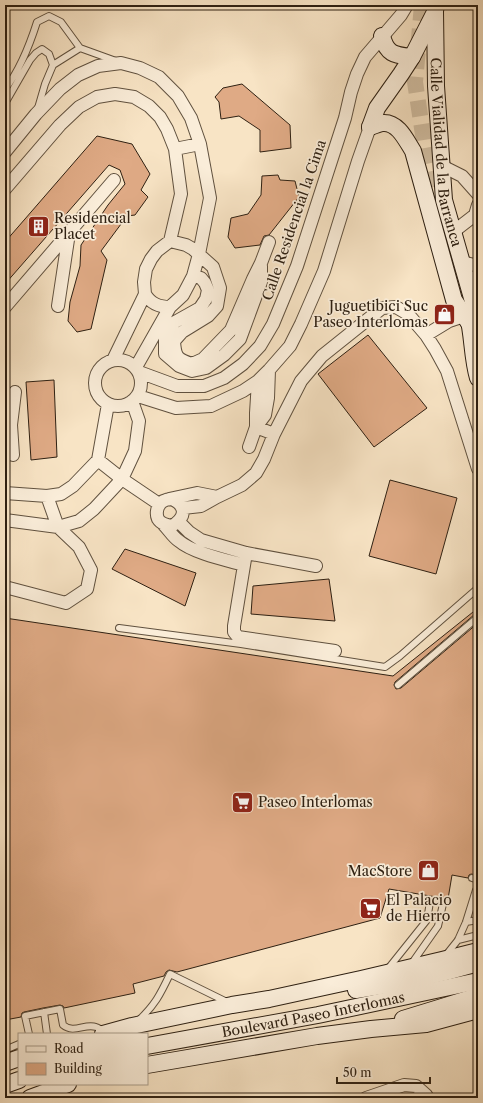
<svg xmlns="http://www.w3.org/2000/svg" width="483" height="1103" viewBox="0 0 483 1103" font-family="'Libre Caslon Text',serif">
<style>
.building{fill:#dfaa85;stroke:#2e2012}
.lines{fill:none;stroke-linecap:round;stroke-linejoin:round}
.secondary-tunnel{stroke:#d0bda1;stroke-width:16;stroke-dasharray:16 8;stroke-linecap:butt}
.service-casing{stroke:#60513f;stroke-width:8}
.minor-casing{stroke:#60513f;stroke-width:14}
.secondary-casing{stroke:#2e2012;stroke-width:18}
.service{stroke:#faedd9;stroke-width:6}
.minor{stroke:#faedd9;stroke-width:12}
.secondary{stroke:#faedd9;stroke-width:16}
.labels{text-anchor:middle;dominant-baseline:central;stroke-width:3.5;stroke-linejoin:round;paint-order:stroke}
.street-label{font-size:14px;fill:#2e2012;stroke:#faedd9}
.poi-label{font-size:14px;fill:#2e2012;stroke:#faedd9;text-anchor:start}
</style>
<rect width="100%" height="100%" fill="#f8e4c5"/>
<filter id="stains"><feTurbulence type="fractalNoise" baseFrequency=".005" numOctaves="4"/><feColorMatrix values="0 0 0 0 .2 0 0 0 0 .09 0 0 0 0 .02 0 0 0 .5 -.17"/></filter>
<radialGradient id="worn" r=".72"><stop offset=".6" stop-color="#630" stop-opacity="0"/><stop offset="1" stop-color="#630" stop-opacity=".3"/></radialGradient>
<path class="building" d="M242,84L290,125L291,148L260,152V130L239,116L221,119L219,102L215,97L223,88Z
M97,136L132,144L150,174L141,190L148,197L135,215L127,216L101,251L107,260L91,329L77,332L68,321L70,302L80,266L81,245L108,205L125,184L120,170L109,165L5,284V242Z
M278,175L280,180L295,181L299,197L269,235L264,236L260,245L235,248L228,237L231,218L248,214L261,195L262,176Z
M368,335L427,408L374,447L318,374Z
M54,380L57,457L31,460L26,382Z
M390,480L457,498L436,574L369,556Z
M125,549L196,573L185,606L112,569Z
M329,579L335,621L251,614L253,586Z
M478,608V613L475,614L395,682L394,685L396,689L401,688L478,623V875L471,874L469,875L468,878L452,875L448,899L389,889L380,918L177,972L169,970L166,972L164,976L133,984L135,993L64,1008L63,1006L60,1005L43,1008L24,1012L22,1013L21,1017L5,1020V618L393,676Z"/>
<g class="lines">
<path class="secondary-tunnel" d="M422,5L415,82L425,148L438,215L457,275"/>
<defs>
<path id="service" d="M5,89C20,70 30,44 37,22L49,16L61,22L80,48L116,61
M5,101L7,100L30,60L36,53L42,49L49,54L53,65
M38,108L45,84L53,65L80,48
M119,628L241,644L385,667L400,656L478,588
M398,685L478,617
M472,878L478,880
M466,922L478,920
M458,940L478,935
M446,955L458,940L466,922L476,890
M412,963L438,926L443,904
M387,970L427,920L430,902
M44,1012L47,1034
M138,1021C155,1005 160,995 170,974L227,1002
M29,1034L25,1016L60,1009L63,1025C74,1034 85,1023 96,1027C99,1028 102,1030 105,1032
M5,1050L19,1044"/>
<path id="minor" d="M175,149L200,144
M5,152L36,114L60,89L78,75L98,66L121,63L140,68L159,77L178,96L191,118L200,144L210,198L199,254L193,276L183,295L170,307L136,367
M442,166L462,176L478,194
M5,189L60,125L79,107L97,97L115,94L134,97L149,106L160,117L167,129L175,149L181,194L170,241L157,251L151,259L146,269L144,282L145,294L113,360
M453,232L475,215L478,205
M170,241L186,245L193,249L213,267L220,288L217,306L208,316L182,332L174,341C175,357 177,359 192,364L203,359L231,330L253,279L261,263L269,242
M462,262L478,266
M193,276L201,278L205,283L208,290L206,299L200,308L175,322L165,334V354L179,366L192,371L206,368L224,355L240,339L261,282V266
M145,294C151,304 159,307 170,307
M58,306L69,233
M5,307L114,180
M426,335L449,321L464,316
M95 383a23 23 0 1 1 46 0a23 23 0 1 1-46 0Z
M269,370L268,398L265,415L256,427L274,434
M139,372L177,386H204L224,378L243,364L260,346L273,324L297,266L345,118L351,92L357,74L365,57L401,15L407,5
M138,396L176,408L211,406L243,391L258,381L269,370L290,346L301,324L324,271L358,161L370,127
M249,447L256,427V413L258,381
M13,455L11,425L15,392
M98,460L122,479L159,504
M5,493L47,496L61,494L73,486L98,460L108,404
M169,499L197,493L217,497
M172,499C188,507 185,518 172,526C167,525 161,524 158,519C155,512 158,502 166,500C168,499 170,500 172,499Z
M183,508L201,506L217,497L242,485L256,473L264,459L274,434L301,381L322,356L382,308L396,307L408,314L426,335L435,349L447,371L478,469
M5,520L58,527L79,521L94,509L122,479L135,451L139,421L132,401
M179,522L189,532L201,540L246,553L316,566
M164,525C169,530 173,537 179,541C193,553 226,560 244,565
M246,553L234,626V632L238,637L335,651
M5,587L66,603L87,589L91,570L79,547L58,527L47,496
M366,1098L404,1085L416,1086L426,1095L428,1098"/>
<g id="secondary">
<path id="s1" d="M436,5L435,11L436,86L444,200L478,319"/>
<path d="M382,36C387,55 395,55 412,57"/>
<path d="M370,127C374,126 379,123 383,123C398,122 406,140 413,151L454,300L471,326"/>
<path d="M370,127L377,108L401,74L412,57L434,14"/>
<path d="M468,316C473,336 472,358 478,378"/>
<path d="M356,990C397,984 438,975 478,963"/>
<path d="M403,1019L478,996"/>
<path d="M103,1034L132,1026L232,1005L269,999L361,979L442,960L478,951"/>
<path id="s2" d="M147,1046L318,1015L478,981"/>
<path d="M5,1063L19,1058"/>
<path d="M147,1065L317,1036L371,1029L426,1024L478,1010"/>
<path d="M5,1085L19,1080"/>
<path d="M30,1098L68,1084"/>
</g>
</defs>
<use href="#service" class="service-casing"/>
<use href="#minor" class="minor-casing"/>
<use href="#secondary" class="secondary-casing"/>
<use href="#service" class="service"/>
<use href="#minor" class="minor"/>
<use href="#secondary" class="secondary"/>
</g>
<defs>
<symbol id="building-square" viewBox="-11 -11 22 22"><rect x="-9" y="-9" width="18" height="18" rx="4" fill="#8f2418" stroke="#faedd9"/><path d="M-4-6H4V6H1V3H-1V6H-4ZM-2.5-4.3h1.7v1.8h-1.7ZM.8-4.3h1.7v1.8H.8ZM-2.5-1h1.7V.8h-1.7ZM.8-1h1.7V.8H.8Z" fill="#fff"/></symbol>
<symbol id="shop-square" viewBox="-11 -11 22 22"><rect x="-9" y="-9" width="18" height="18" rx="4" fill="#8f2418" stroke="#faedd9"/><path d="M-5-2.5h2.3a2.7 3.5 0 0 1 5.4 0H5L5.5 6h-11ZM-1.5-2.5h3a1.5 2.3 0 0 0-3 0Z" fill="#fff"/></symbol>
<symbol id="supermarket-square" viewBox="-11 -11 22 22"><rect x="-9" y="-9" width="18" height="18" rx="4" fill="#8f2418" stroke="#faedd9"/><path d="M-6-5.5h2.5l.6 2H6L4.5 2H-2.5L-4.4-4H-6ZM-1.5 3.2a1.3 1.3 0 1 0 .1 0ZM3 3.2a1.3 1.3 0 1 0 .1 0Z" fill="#fff"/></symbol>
</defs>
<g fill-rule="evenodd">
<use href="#building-square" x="26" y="214" width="25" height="25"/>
<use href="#shop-square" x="432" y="302" width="25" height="25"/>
<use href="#supermarket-square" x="230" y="790" width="25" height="25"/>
<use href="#shop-square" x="416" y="858" width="25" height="25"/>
<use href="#supermarket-square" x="358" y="896" width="25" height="25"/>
</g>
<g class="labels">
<g class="street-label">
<text stroke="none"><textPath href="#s1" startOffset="148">Calle Vialidad de la Barranca</textPath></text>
<text transform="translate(294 220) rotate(-71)">Calle Residencial la Cima</text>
<text stroke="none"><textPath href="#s2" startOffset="169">Boulevard Paseo Interlomas</textPath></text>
</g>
<g class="poi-label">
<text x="54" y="218">Residencial<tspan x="54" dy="16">Placet</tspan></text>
<text x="428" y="306" text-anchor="end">Juguetibici Suc<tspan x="428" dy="16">Paseo Interlomas</tspan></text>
<text x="258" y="802">Paseo Interlomas</text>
<text x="412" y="871" text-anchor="end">MacStore</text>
<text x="386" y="900">El Palacio<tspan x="386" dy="16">de Hierro</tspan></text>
</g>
</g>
<rect width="483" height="1103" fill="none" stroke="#f8e4c5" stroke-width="20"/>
<rect x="6" y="6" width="471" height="1091" fill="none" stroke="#2e2012" stroke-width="2"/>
<rect x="10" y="10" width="463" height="1083" fill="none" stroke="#2e2012"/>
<rect x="18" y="1033" width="130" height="52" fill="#faedd9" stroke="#a89b89"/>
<rect x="26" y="1046" width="20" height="6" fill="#faedd9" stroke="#a89b89"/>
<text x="54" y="1053" font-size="12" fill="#2e2012">Road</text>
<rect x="26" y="1063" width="20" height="12" fill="#dfaa85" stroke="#a89b89"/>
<text x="54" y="1073" font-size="12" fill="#2e2012">Building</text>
<path d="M337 1077v6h93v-6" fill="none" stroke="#2e2012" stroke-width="2"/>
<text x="343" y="1077" font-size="12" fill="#2e2012" stroke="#faedd9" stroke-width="3" paint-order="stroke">50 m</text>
<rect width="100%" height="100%" filter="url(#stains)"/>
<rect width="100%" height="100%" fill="url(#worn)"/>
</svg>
